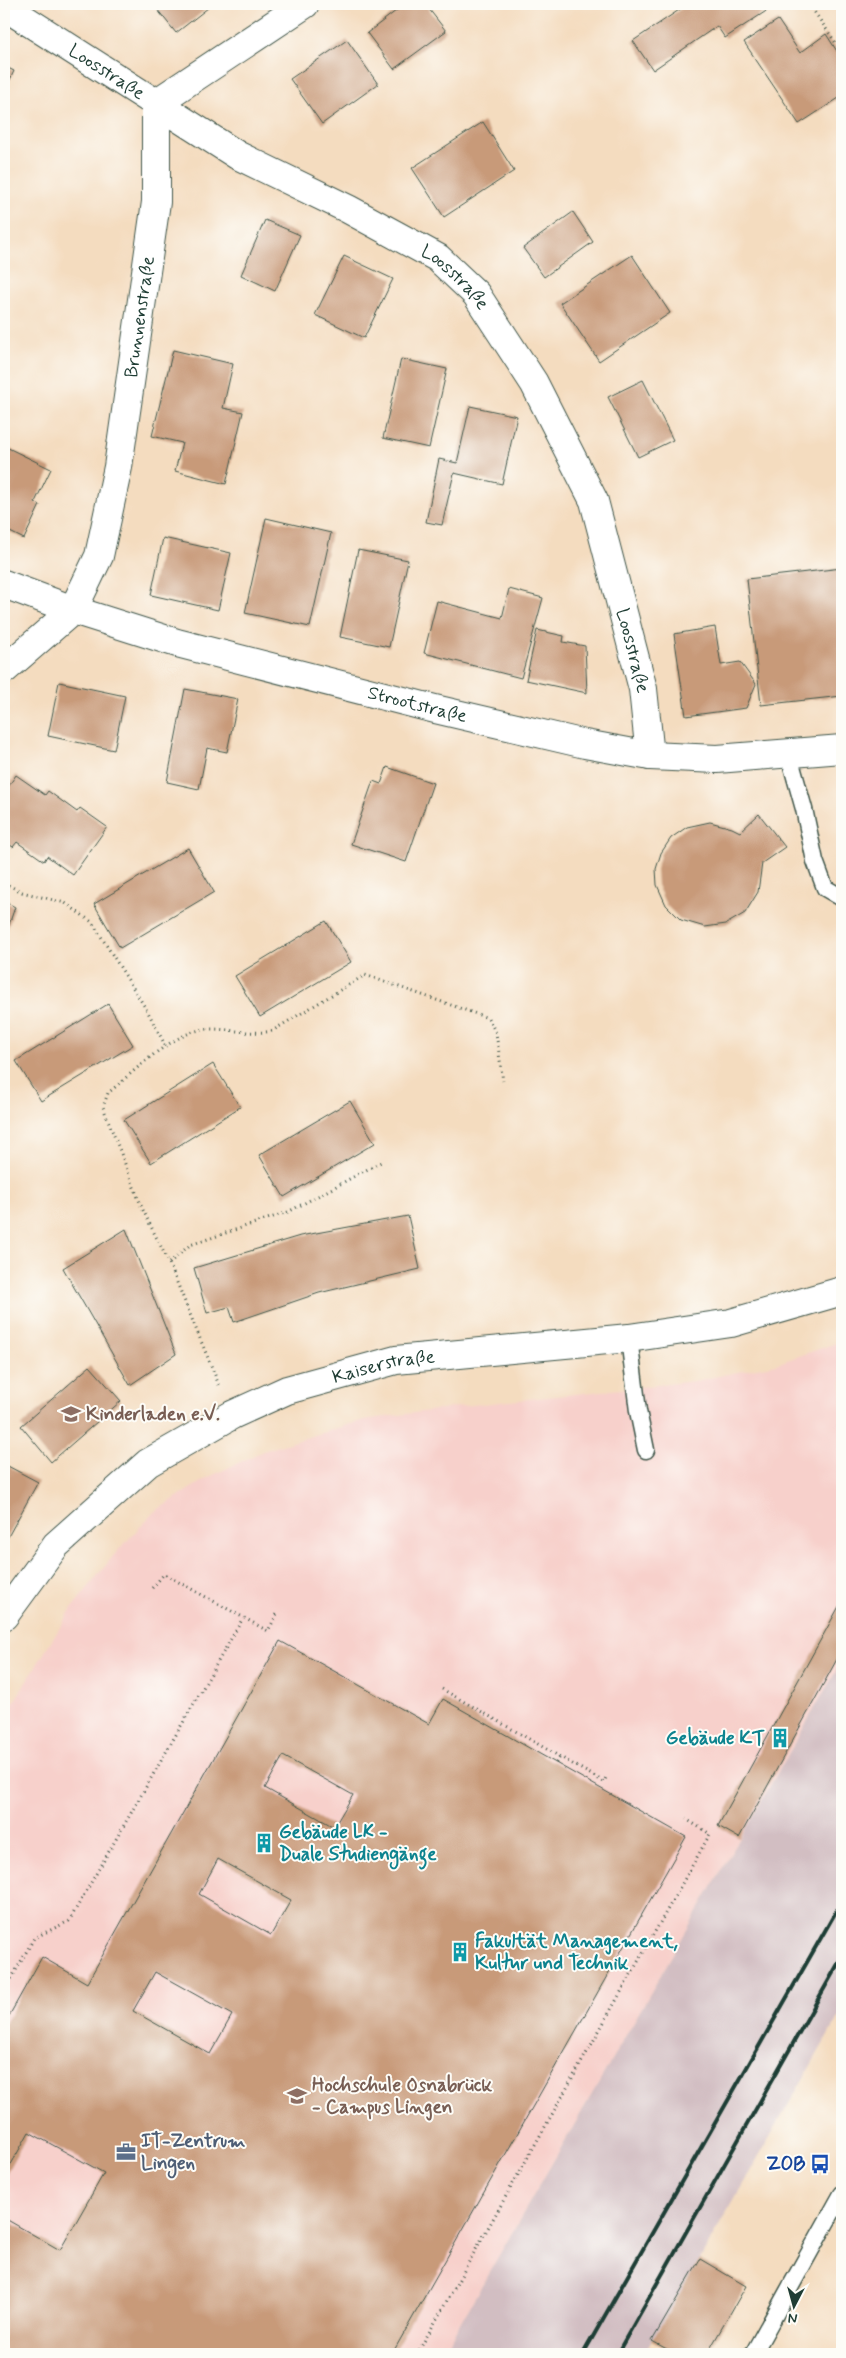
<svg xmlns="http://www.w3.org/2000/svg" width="846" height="2358" viewBox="0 0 846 2358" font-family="Mynerve,sans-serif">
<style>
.built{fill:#f7d0cb}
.industrial{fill:#d2bec2}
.building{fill:#c89a79;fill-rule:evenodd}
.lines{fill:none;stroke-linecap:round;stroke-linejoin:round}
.lane-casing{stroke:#3f5549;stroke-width:19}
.street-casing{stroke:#3f5549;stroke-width:30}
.secondary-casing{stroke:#3f5549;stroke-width:30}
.path{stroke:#3f5549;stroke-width:3;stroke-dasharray:1 4;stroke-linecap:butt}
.lane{stroke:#fff;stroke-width:16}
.street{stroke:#fff;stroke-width:28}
.secondary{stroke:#fff;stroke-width:28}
.rail{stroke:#1f3d34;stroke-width:4}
.labels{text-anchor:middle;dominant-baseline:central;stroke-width:4;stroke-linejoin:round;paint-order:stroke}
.street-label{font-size:19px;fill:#1f3d34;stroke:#fdfcf7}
.education-label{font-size:19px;font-weight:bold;fill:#785e54;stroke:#fdfcf7;text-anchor:start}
.culture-label{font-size:19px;font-weight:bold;fill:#0d838f;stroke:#fdfcf7;text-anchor:start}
.service-label{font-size:19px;font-weight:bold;fill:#4e5e75;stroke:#fdfcf7;text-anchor:start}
.transit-label{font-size:19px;font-weight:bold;fill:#164399;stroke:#fdfcf7;text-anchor:end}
</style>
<rect width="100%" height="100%" fill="#fdfcf7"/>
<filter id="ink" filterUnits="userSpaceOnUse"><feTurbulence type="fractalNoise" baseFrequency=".02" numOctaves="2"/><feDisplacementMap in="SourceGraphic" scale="10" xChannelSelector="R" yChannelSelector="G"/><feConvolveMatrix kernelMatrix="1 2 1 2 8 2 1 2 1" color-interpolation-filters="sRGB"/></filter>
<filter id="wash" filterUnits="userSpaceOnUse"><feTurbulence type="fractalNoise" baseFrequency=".0096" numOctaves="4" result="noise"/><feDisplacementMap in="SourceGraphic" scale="20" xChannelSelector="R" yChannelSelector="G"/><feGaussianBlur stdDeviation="1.12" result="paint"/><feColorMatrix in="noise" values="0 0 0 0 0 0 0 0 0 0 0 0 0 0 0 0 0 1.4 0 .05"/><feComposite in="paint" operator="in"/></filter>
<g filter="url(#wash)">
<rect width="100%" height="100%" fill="#f4dcbf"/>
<path class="built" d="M842,1341V1661L442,2354H4V1718L72,1608L114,1555L154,1512L207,1478L263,1451L364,1420L464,1406L695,1381L776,1364Z"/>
<path class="industrial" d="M842,1661V2011L700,2259L644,2354H442Z"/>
<g id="blocks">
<path class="building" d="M153,4H213L176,33Z
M405,4H425L446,31L394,69L367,33Z
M688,4H777L725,38L717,26L653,70L633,41Z
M778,20L800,53L826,34L842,59V96L799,124L744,42Z
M347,40L378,84L322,124L290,79Z
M4,66L14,71L4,92Z
M483,122L514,171L444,217L412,168Z
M573,212L593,242L544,277L523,248Z
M265,220L300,235L275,291L241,275Z
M632,255L670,313L599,361L560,303Z
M344,256L393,279L364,338L315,315Z
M173,350L233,364L223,408L243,412L226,484L175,471L182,443L152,436Z
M401,359L447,369L429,448L383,438Z
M643,380L673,440L638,457L608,397Z
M470,406L517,416L502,484L454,473L442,525L426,522L439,459L457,463Z
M4,446L51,469L35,502L40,505L24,539L4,529Z
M266,518L331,533L310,627L245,613Z
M163,538L231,553L218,610L151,595Z
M358,550L408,560L389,647L340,637Z
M842,568V678H840L842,696L761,705L747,579Z
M509,589L543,598L521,678L424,653L437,601L502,618Z
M715,627L721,665L740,662L756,684L746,708L686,716L674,634Z
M537,630L564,636L563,642L585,646L587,693L526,680Z
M59,682L125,696L114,750L48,736Z
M185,689L238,699L227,752L207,748L199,789L167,782Z
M387,767L433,783L406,862L351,844L373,781L381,784Z
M16,775L45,795L48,791L77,812L80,808L107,827L73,875L47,856L44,861L17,842L13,847L4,841V793Z
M759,814L785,847L762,863L758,892L745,913L726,924L705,927L681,920L666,905L657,885L656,869L661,853L671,838L687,827L710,822L732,828L740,832Z
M188,848L214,892L120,948L94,904Z
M4,901L15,907L4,939Z
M326,921L351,962L260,1017L235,976Z
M108,1004L133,1045L41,1101L16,1061Z
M213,1064L240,1107L151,1163L124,1120Z
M350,1101L375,1143L284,1197L259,1155Z
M408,1216L420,1269L319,1293L234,1322L229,1307L207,1313L194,1268L300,1236Z
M126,1229L176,1354L130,1385L63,1268Z
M90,1366L121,1401L51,1462L21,1426Z
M4,1464L38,1482L4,1544Z
M842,1601V1650L739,1838L718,1826Z
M280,1641L429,1724L443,1699L686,1837L392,2354H4V2218L60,2250L104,2173L29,2132L4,2177V2025L42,1957L87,1983ZM283,1756L353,1795L334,1827L265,1788ZM218,1859L291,1900L271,1935L199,1894ZM155,1972L232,2015L210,2054L133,2011Z
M700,2259L746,2286L707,2354H676L652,2341Z"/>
</g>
</g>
<g filter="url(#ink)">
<use href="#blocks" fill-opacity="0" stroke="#3f5549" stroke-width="1"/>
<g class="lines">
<defs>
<path id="lane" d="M788,752L804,809L815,861L825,888L842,898
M629,1338L638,1411L646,1450
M753,2354L842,2194"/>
<g id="street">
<path id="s1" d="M4,6L237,155L348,209L438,258L476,294L534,383L594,501L643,689L650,756"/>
<path id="s2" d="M4,584L73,610L177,643L435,709L585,744L650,756L717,759L842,749"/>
<path id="s3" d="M4,670L73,610L99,556L118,467L156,202V103L305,4"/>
</g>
<g id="secondary">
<path id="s4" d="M4,1616L56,1545L148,1463L232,1415L287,1390L396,1360L629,1338L731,1323L842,1291"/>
</g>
</defs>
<use href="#lane" class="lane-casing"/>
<use href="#street" class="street-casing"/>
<use href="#secondary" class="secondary-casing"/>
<path class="path" d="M809,4L842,52
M4,883L22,892L65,903L92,922L148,1012L166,1047
M169,1263L190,1245L288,1212L381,1162
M219,1385L169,1263L142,1208L103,1107L108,1093C134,1072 176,1028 211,1029C232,1029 251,1035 272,1031L365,975L488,1018L496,1033L503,1081
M152,1588L164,1574L268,1631L277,1614
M442,1689L604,1782L607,1775
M556,1763L560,1757
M4,1992L34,1938L69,1921L243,1618
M417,2354L710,1834L686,1819"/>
<use href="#lane" class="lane"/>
<use href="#street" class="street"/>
<use href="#secondary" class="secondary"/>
<path class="rail" d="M583,2354L842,1901
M617,2354L842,1957"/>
</g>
</g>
<defs>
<symbol id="school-bare" viewBox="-9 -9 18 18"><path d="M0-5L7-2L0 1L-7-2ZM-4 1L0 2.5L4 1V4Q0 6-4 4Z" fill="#8d6e63" stroke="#fdfcf7" stroke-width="2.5" paint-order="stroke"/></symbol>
<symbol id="building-bare" viewBox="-9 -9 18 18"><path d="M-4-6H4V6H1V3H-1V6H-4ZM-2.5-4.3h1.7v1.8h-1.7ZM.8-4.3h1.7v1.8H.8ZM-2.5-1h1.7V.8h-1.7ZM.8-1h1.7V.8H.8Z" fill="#0f9aa8" stroke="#fdfcf7" stroke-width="2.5" paint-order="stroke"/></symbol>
<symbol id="university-bare" viewBox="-9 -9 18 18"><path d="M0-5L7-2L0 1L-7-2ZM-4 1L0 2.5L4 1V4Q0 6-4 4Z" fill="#8d6e63" stroke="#fdfcf7" stroke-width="2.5" paint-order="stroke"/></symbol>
<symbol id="office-bare" viewBox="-9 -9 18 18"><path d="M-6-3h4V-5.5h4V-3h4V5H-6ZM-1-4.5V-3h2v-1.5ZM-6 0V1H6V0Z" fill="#5c6f8a" stroke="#fdfcf7" stroke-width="2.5" paint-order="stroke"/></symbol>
<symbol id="bus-bare" viewBox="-9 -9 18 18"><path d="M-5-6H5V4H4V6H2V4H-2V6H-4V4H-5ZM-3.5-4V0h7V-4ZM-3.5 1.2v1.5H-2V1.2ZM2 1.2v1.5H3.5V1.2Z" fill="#1a4fb4" stroke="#fdfcf7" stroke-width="2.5" paint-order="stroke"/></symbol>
</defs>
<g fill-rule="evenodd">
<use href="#school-bare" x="57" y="1400" width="28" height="28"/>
<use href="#building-bare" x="766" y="1724" width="28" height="28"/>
<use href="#building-bare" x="250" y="1829" width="28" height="28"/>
<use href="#building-bare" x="446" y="1938" width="28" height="28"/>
<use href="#university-bare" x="283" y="2082" width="28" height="28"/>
<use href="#office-bare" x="112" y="2138" width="28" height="28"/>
<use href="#bus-bare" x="806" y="2150" width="28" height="28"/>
</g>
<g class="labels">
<g class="street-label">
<text stroke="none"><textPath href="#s1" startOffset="122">Loosstraße</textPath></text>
<text stroke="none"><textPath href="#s1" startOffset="528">Loosstraße</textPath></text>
<text stroke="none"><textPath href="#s3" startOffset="394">Brunnenstraße</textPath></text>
<text stroke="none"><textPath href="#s1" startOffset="948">Loosstraße</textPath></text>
<text stroke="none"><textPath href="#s2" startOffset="431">Strootstraße</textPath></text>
<text stroke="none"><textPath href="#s4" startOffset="468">Kaiserstraße</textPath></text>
</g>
<g class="education-label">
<text x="86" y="1414">Kinderladen e.V.</text>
<text x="312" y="2085">Hochschule Osnabrück<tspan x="312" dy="22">- Campus Lingen</tspan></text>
</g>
<g class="culture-label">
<text x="765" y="1738" text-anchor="end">Gebäude KT</text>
<text x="279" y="1832">Gebäude LK -<tspan x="279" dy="22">Duale Studiengänge</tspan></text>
<text x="475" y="1941">Fakultät Management,<tspan x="475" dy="22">Kultur und Technik</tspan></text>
</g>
<g class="service-label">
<text x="141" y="2141">IT-Zentrum<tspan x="141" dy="22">Lingen</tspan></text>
</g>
<g class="transit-label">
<text x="805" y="2164">ZOB</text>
</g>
</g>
<rect width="846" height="2358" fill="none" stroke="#fdfcf7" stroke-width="20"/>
<g transform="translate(794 2306) rotate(186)" stroke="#fdfcf7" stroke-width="4" paint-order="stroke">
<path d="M0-4L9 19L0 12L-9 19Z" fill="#1f3d34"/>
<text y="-8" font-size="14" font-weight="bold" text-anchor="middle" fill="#1f3d34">N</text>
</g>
</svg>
